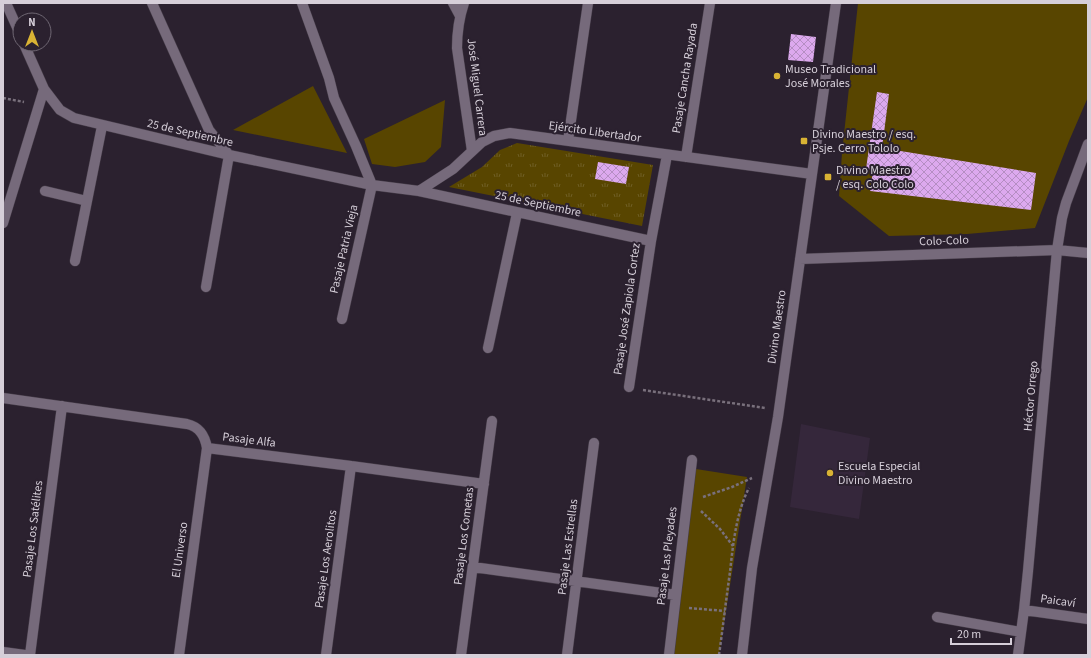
<svg xmlns="http://www.w3.org/2000/svg" width="1091" height="658" viewBox="0 0 1091 658" font-family="'Source Sans 3',sans-serif">
<style>
.built{fill:#35273b}
.green{fill:#584500}
.park{fill:url(#park-tufts)}
.building{fill:url(#building-cross-hatch)}
.lines{fill:none;stroke-linecap:round;stroke-linejoin:round}
.minor-casing{stroke:#463d49;stroke-width:11}
.path{stroke:#79707c;stroke-width:2.5;stroke-dasharray:3 2;stroke-linecap:butt}
.minor{stroke:#766a7b;stroke-width:10}
.poi-dot{fill:#d9b334;stroke:#2b212f;stroke-width:1.5}
.labels{text-anchor:middle;dominant-baseline:central;stroke-width:4;stroke-linejoin:round;paint-order:stroke}
.poi-label{font-size:12px;fill:#d6cfd9;stroke:#2b212f;text-anchor:start}
.street-label{font-size:12px;fill:#d6cfd9;stroke:#2b212f}
</style>
<defs>
<pattern id="park-tufts" width="24" height="20" patternUnits="userSpaceOnUse"><rect width="24" height="20" fill="#584500"/><path d="M3 7l-1-3M5 7V3M7 7l1-3M15 17l-1-3M17 17v-4M19 17l1-3" fill="none" stroke="#6f5f25"/></pattern>
<pattern id="building-cross-hatch" width="8" height="8" patternUnits="userSpaceOnUse"><rect width="8" height="8" fill="#dca9ee"/><path d="M0 0l8 8M0 8l8-8" fill="none" stroke="#b58ec3"/></pattern>
</defs>
<rect width="100%" height="100%" fill="#2b212f"/>
<path class="built" d="M801,424L870,438L859,519L790,507Z"/>
<path class="green" d="M858,3H1088V97L1069,141L1035,228L967,234L889,236L839,196L842,153Z
M313,86L347,153L233,130Z
M445,100L441,147L425,162L395,167L372,164L364,139Z
M696,469L747,477L719,655H674Z"/>
<path class="park" d="M517,143L653,165L642,226L449,187L482,167L500,150Z"/>
<path class="building" d="M791,34L816,37L813,62L788,60Z
M877,92L889,94L882,148L1036,173L1031,210L870,191L873,170L866,169Z
M598,162L629,167L626,184L595,179Z"/>
<g class="lines">
<defs>
<path id="minor" d="M6,3L20,34
M152,3L209,130L229,155L206,287
M302,3L329,78L334,98L356,146L372,185L342,319
M453,3L460,16
M464,3C459,18 457,32 457,48L472,151
M24,44L44,89L60,110L74,118L229,155L372,185L419,191L453,169L482,142L494,136L510,133L812,174
M568,141L588,3
M686,157L710,3
M45,191L87,201
M419,191L651,241
M3,223L44,89
M800,259L1057,250L1088,253
M75,261L102,126
M488,348L517,213
M629,387L651,241L667,155
M3,398L187,424C200,427 205,436 207,448L179,655
M207,448L351,466L484,484
M473,567L676,595
M1024,610L1088,619
M937,617L1021,632
M3,652L25,655
M30,655L62,406
M326,655L351,466
M461,655L492,421
M567,655L594,443
M669,655L692,460
M742,655L752,568L778,417L836,3
M1018,655L1024,610L1028,571L1057,250L1062,218L1066,203L1088,144"/>
</defs>
<use href="#minor" class="minor-casing"/>
<path class="path" d="M3,98L24,102
M643,390L765,408
M703,497L732,487L752,478
M701,511L720,529L733,546
M689,608L725,611
M719,655C723,627 726,600 730,572C733,545 736,513 749,488"/>
<use href="#minor" class="minor"/>
</g>
<g class="poi-dot">
<circle cx="777" cy="76" r="4"/>
<rect x="800" y="137" width="8" height="8" rx="2"/>
<rect x="824" y="173" width="8" height="8" rx="2"/>
<circle cx="830" cy="473" r="4"/>
</g>
<g class="labels">
<g class="poi-label">
<text x="785" y="69">Museo Tradicional<tspan x="785" dy="14">José Morales</tspan></text>
<text x="812" y="134">Divino Maestro / esq.<tspan x="812" dy="14">Psje. Cerro Tololo</tspan></text>
<text x="836" y="170">Divino Maestro<tspan x="836" dy="14">/ esq. Colo Colo</tspan></text>
<text x="838" y="466">Escuela Especial<tspan x="838" dy="14">Divino Maestro</tspan></text>
</g>
<g class="street-label">
<text transform="translate(685 78) rotate(-81)">Pasaje Cancha Rayada</text>
<text transform="translate(477 87) rotate(83)">José Miguel Carrera</text>
<text transform="translate(595 132) rotate(8)">Ejército Libertador</text>
<text transform="translate(190 133) rotate(13)">25 de Septiembre</text>
<text transform="translate(538 204) rotate(12)">25 de Septiembre</text>
<text transform="translate(944 241) rotate(-2)">Colo-Colo</text>
<text transform="translate(344 249) rotate(-77)">Pasaje Patria Vieja</text>
<text transform="translate(627 309) rotate(-82)">Pasaje José Zapiola Cortez</text>
<text transform="translate(777 327) rotate(-82)">Divino Maestro</text>
<text transform="translate(1031 396) rotate(-85)">Héctor Orrego</text>
<text transform="translate(249 440) rotate(7)">Pasaje Alfa</text>
<text transform="translate(33 529) rotate(-83)">Pasaje Los Satélites</text>
<text transform="translate(464 536) rotate(-83)">Pasaje Los Cometas</text>
<text transform="translate(568 547) rotate(-83)">Pasaje Las Estrellas</text>
<text transform="translate(180 550) rotate(-82)">El Universo</text>
<text transform="translate(667 556) rotate(-83)">Pasaje Las Pleyades</text>
<text transform="translate(326 559) rotate(-82)">Pasaje Los Aerolitos</text>
<text transform="translate(1058 601) rotate(8)">Paicaví</text>
</g>
</g>
<rect width="1091" height="658" fill="none" stroke="#d6cfd9" stroke-width="8"/>
<g transform="translate(32 32)"><circle r="19" fill="#2b212f" stroke="#6f6773"/>
<path d="M0-3L7 15L0 10L-7 15Z" fill="#d9b334"/>
<text y="-6" font-size="11" font-weight="bold" text-anchor="middle" fill="#d6cfd9">N</text>
</g>
<path d="M951 638v6h60v-6" fill="none" stroke="#d6cfd9" stroke-width="2"/>
<text x="957" y="638" font-size="12" fill="#d6cfd9" stroke="#2b212f" stroke-width="3" paint-order="stroke">20 m</text>
</svg>
